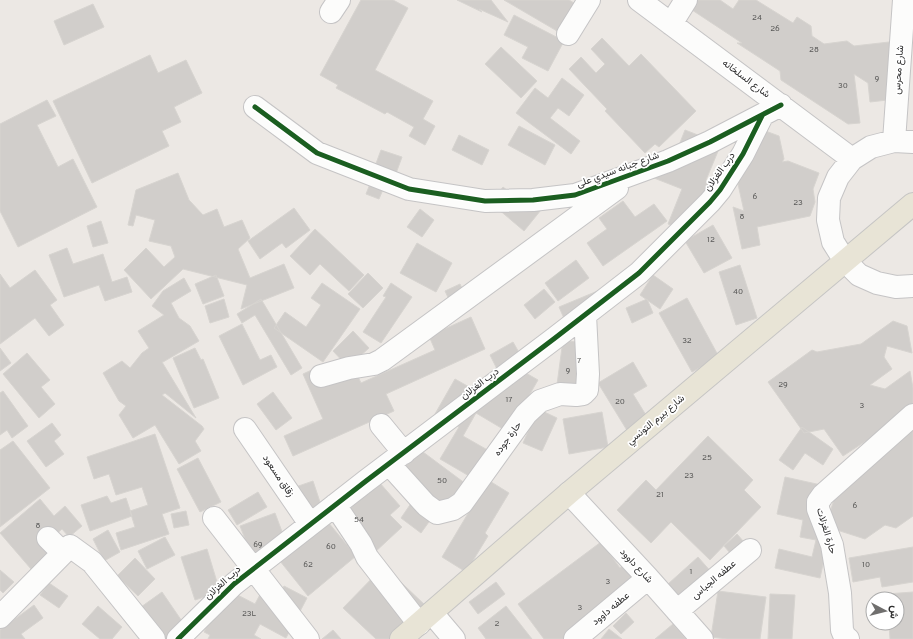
<svg xmlns="http://www.w3.org/2000/svg" width="913" height="639" viewBox="0 0 913 639" font-family="Overpass,Vazirmatn,sans-serif">
<style>
.building{fill:#d1cecb;stroke:#d7d4d0}
.lines{fill:none;stroke-linecap:round;stroke-linejoin:round}
.minor-casing{stroke:#c5c4c5;stroke-width:24}
.primary-casing{stroke:#c6c5c4;stroke-width:24}
.minor{stroke:#fcfcfb;stroke-width:22}
.primary{stroke:#e8e4d6;stroke-width:22}
.cycleway-casing{stroke:#fff;stroke-width:8}
.cycleway{stroke:#1b5e20;stroke-width:5}
.labels{text-anchor:middle;dominant-baseline:central;stroke-width:3.5;stroke-linejoin:round;paint-order:stroke}
.number-label{font-size:8px;fill:#585857}
.street-label{font-size:10px;fill:#2e2e2e;stroke:#fff}
</style>
<rect width="100%" height="100%" fill="#ece8e4"/>
<path class="building" d="M361,0H393L408,8L375,70L433,101L423,119L435,126L425,145L409,136L414,127L387,112L385,114L336,88L338,85L320,75Z
M457,0H491L508,22L479,9L482,12Z
M504,0H569L574,3L557,31Z
M690,0H720L733,9L739,0H756L793,23L797,17L811,26L812,36L824,44L847,41L854,46L898,41L905,98L870,102L868,83L854,74L860,123L848,124L781,80L780,71L737,43H742L686,6Z
M93,4L104,27L64,45L54,21Z
M514,15L564,41L548,71L522,58L528,47L504,35Z
M602,38L629,66L641,54L696,111L659,147L655,144L645,153L605,111L607,109L569,69L581,57L596,73L605,64L591,49Z
M501,47L537,81L521,98L485,64Z
M150,55L158,73L186,60L202,93L174,107L181,122L162,131L169,146L92,183L53,101Z
M562,78L584,95L569,116L558,108L550,118L580,141L571,154L516,113L535,88L548,98Z
M47,100L56,116L37,125L58,167L73,159L97,207L18,247L0,211V124Z
M519,126L555,145L545,165L508,145Z
M760,129L779,136L784,159L782,162L788,161L819,173L813,189L815,202L810,216L757,227L760,245L742,249L733,207L744,211L738,184Z
M685,130L721,144L706,180L712,182L692,233L668,224L682,189L654,178L659,164L670,168Z
M459,135L489,150L482,165L452,150Z
M381,150L402,157L395,176L374,169Z
M178,173L189,200L203,215L217,209L224,227L242,220L250,238L238,249L250,278L284,264L294,288L241,309L247,285L183,269L151,299L124,270L146,248L164,267L175,257L171,246L149,241L155,220L136,215L133,226L128,225L136,190Z
M374,174L387,180L379,199L366,194Z
M503,187L522,202L545,205L524,231L491,203Z
M623,201L635,217L654,204L667,221L603,266L587,243L607,229L599,218Z
M294,208L310,230L286,248L282,243L260,259L248,241Z
M420,209L434,220L422,237L407,227Z
M101,221L108,243L93,247L87,226Z
M713,225L732,258L704,273L685,241Z
M315,229L364,275L349,291L320,264L310,275L290,256Z
M417,243L452,263L436,292L400,273Z
M67,248L73,264L103,254L112,282L127,277L132,292L105,301L99,285L64,297L49,255Z
M576,260L589,278L558,301L545,283Z
M740,265L757,318L736,325L719,272Z
M35,270L57,300L50,305L64,325L49,336L35,318L0,344V274L10,288Z
M368,273L383,288L363,308L348,294Z
M216,275L224,296L203,304L195,284Z
M653,275L673,289L660,309L640,295Z
M184,278L191,291L171,303L179,318L190,326L199,341L163,362H162L196,418L165,393L162,395L202,426L204,429L195,441L201,451L179,464L155,425L133,438L119,415L126,406L119,401L103,373L122,361L130,368L142,353L149,348L138,331L164,315L152,306L163,291Z
M322,283L360,309L323,362L274,328L285,312L306,327L321,305L311,298Z
M391,283L412,297L381,343L363,332L386,297L383,296Z
M460,284L467,299L452,306L445,291Z
M544,289L555,302L535,319L524,305Z
M600,290L567,325L559,307Z
M687,298L719,357L692,372L659,313Z
M224,299L229,317L210,323L205,306Z
M261,299L302,368L291,375L255,315L242,323L237,314Z
M647,299L653,313L632,323L626,308Z
M471,317L485,349L386,394L394,411L293,456L284,436L323,419L303,374L316,368L352,364L361,383L435,350L429,336Z
M893,321L907,326L912,353L887,346L884,357L892,369L870,385L885,389L910,371L913,388V516L896,528L885,525L865,539L837,530L830,512L842,475L886,444L869,439L843,456L824,429L804,433L768,382L812,350L817,352L861,344Z
M242,324L260,360L271,355L277,367L243,385L219,336Z
M353,331L369,348L348,367L333,351Z
M563,340L588,344L581,395L556,392Z
M513,342L521,356L497,369L490,355Z
M0,348L11,363L0,371Z
M195,348L201,360L203,359L219,398L194,408L173,358Z
M27,353L50,380L41,387L55,404L39,418L3,374Z
M633,362L647,386L633,394L649,420L628,432L598,383Z
M512,365L538,380L508,432L476,413L463,436L491,452L476,480L440,459L459,427L435,414L455,379L492,400Z
M3,391L28,426L12,438L7,430L0,435V393Z
M273,392L292,418L276,430L257,404Z
M538,409L557,418L542,451L523,443Z
M602,412L608,447L569,454L563,419Z
M52,423L61,435L54,441L64,454L46,467L27,441Z
M802,427L833,449L823,465L805,453L793,470L779,460Z
M155,434L180,508L162,514L169,534L121,550L116,533L135,527L130,511L148,505L142,487L116,495L109,474L94,479L87,457Z
M708,436L753,480L744,490L761,507L710,560L671,522L651,543L617,510L646,480L656,490Z
M13,441L50,488L0,527V450Z
M415,446L470,487L436,512L421,533L401,518L416,496L392,478Z
M198,458L221,502L200,512L177,469Z
M785,477L821,485L831,528L820,578L775,568L779,549L812,557L816,540L800,537L803,520L777,514Z
M488,480L509,493L485,533L488,536L466,572L442,557Z
M313,481L324,514L298,522L287,490Z
M379,482L400,506L390,515L402,527L374,553L341,517Z
M258,492L267,507L237,525L228,510Z
M107,496L111,503L126,498L132,516L90,531L81,505Z
M40,499L54,516L65,506L82,526L69,537L62,529L46,543L52,550L31,569L0,533Z
M186,511L189,525L174,528L171,514Z
M275,513L287,545L253,559L240,526Z
M328,522L356,556L308,596L280,561Z
M108,530L120,552L104,561L93,539Z
M737,534L750,549L737,561L724,546Z
M165,537L175,555L147,569L138,551Z
M601,542L620,568L631,560L647,584L579,639H544L518,604Z
M913,547V582L882,587L880,577L853,582L849,558Z
M207,549L220,592L195,600L181,557Z
M698,557L720,582L690,608L668,584Z
M135,558L155,579L138,596L117,576Z
M384,566L427,607L396,639H376L343,608Z
M0,570L14,582L3,593L0,590Z
M496,582L505,594L478,614L469,602Z
M49,583L68,596L59,608L40,595Z
M284,586L307,598L286,638L260,624L254,635L261,639H208L210,635L204,632L226,589L255,604L263,589L278,597Z
M718,591L766,597L760,639H727L711,637Z
M162,592L188,630L176,639H142L127,617Z
M913,592V639H890L889,623H897V599H886V594Z
M770,594L795,595L792,639H768Z
M34,605L43,618L21,634L25,639H0V630Z
M98,606L122,627L112,639H100L82,624Z
M506,606L532,639H486L478,628Z
M626,613L634,622L621,634L613,626Z
M673,624L686,639H655Z
M609,629L622,639H601Z
M333,630L341,639H322Z"/>
<g class="lines">
<defs>
<path id="minor" d="M639,0L852,159
M331,12L339,0
M671,24L686,0
M568,34L589,0
M255,107L317,153L409,189L485,201L533,200L575,195L668,161L710,142L781,105
M894,141L904,0
M913,142L894,141L871,147L852,159L838,177L829,198L828,220L833,242L845,261L859,275L877,283L896,287L913,286
M321,376L349,368L374,364L382,360L617,188
M381,425L404,453
M245,429L310,524
M389,464L426,505L437,513L453,509L462,503L526,414L540,401L560,394L576,395L583,394L587,390L588,374L585,315
M569,493L648,578L702,639
M335,505L361,544L367,557L419,624
M214,518L308,639
M48,538L63,553
M677,611L750,550
M432,613L454,639
M0,617L70,546L92,562L154,639
M178,639L234,584L366,481L555,338L639,273L710,202L720,190L743,154L762,116
M575,639L648,578
M848,639L845,637L842,630L840,593L832,545L818,509V502L823,495L913,415"/>
<path id="primary" d="M401,639L569,493L913,204"/>
</defs>
<use href="#minor" class="minor-casing"/>
<use href="#primary" class="primary-casing"/>
<use href="#minor" class="minor"/>
<use href="#primary" class="primary"/>
<defs>
<path id="cycleway" d="M255,107L317,153L409,189L485,201L533,200L575,195L668,161L710,142L781,105
M178,639L234,584L366,481L555,338L639,273L710,202L720,190L743,154L762,116"/>
</defs>
<use href="#cycleway" class="cycleway-casing"/>
<use href="#cycleway" class="cycleway"/>
</g>
<g class="labels">
<g class="number-label">
<text x="757" y="18">24</text>
<text x="775" y="29">26</text>
<text x="814" y="50">28</text>
<text x="877" y="79">9</text>
<text x="843" y="86">30</text>
<text x="755" y="197">6</text>
<text x="798" y="203">23</text>
<text x="742" y="217">8</text>
<text x="711" y="240">12</text>
<text x="738" y="292">40</text>
<text x="687" y="341">32</text>
<text x="579" y="361">7</text>
<text x="568" y="371">9</text>
<text x="783" y="385">29</text>
<text x="509" y="400">17</text>
<text x="620" y="402">20</text>
<text x="862" y="406">3</text>
<text x="707" y="458">25</text>
<text x="689" y="476">23</text>
<text x="442" y="481">50</text>
<text x="660" y="495">21</text>
<text x="855" y="506">6</text>
<text x="359" y="520">54</text>
<text x="38" y="526">8</text>
<text x="258" y="545">69</text>
<text x="331" y="547">60</text>
<text x="308" y="565">62</text>
<text x="866" y="565">10</text>
<text x="691" y="572">1</text>
<text x="608" y="582">3</text>
<text x="580" y="608">3</text>
<text x="249" y="614">23L</text>
<text x="497" y="624">2</text>
</g>
<g class="street-label">
<text transform="translate(899 70) rotate(-86)">شارع محرس</text>
<text transform="translate(746 79) rotate(37)">شارع السلخانه</text>
<text transform="translate(618 170) rotate(-20)">شارع جبانه سيدي على</text>
<text transform="translate(720 172) rotate(-54)">درب الغزلان</text>
<text transform="translate(480 384) rotate(-37)">درب الغزلان</text>
<text transform="translate(656 420) rotate(-40)">شارع بيرم التونسي</text>
<text transform="translate(508 439) rotate(-54)">حارة جوده</text>
<text transform="translate(278 476) rotate(56)">زقاق مسعود</text>
<text transform="translate(826 531) rotate(73)">حارة الغزلات</text>
<text transform="translate(636 566) rotate(47)">شارع داوود</text>
<text transform="translate(714 580) rotate(-40)">عطفه الجباس</text>
<text transform="translate(223 583) rotate(-42)">درب الغزلان</text>
<text transform="translate(611 609) rotate(-40)">عطفه داوود</text>
</g>
</g>
<g transform="translate(885 611) rotate(97)"><circle r="19" fill="#ffffff" stroke="#ababab"/>
<path d="M0-3L7 15L0 10L-7 15Z" fill="#706f6e"/>
<text y="-6" font-size="11" font-weight="bold" text-anchor="middle" fill="#2e2e2e">ش</text>
</g>
</svg>
